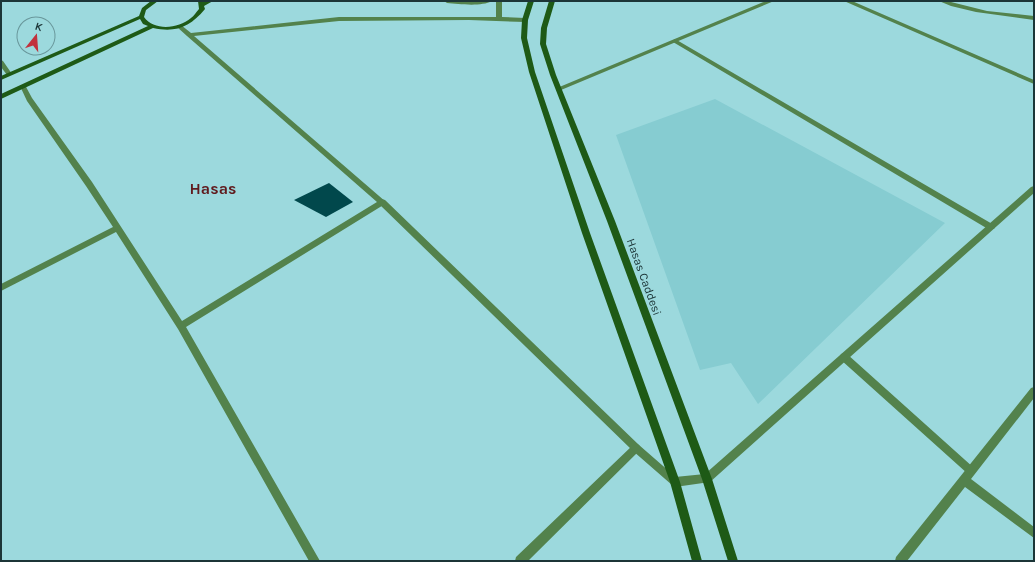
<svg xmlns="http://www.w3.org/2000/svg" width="1035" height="562" viewBox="0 0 1035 562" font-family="Karla,sans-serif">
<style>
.built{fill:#86ccd1}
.building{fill:#01484c}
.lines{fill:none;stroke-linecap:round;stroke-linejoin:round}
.service{fill:#53824c;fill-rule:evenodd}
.minor{fill:#53824c;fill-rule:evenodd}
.tertiary{fill:#53824c;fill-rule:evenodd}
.secondary{fill:#1e5a16;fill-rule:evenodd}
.labels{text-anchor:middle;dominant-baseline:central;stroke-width:4;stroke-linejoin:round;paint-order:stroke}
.street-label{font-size:12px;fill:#1c3537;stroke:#9cd9dd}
.district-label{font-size:16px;font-weight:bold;fill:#601b1e;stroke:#9cd9dd}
</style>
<rect width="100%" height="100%" fill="#9cd9dd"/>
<path class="built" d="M715,99L945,223L758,404L731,363L700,370L616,135Z"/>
<path class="building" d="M329,183L353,202L326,217L294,200Z"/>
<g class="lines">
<path class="service" d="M675,39L994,225L995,227L994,229H988L673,42L672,41Z
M844,353L847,354L974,468L976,471L974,474L971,476L968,474L841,360L840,357L841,354Z"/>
<path class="minor" d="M444,1H492C481,7 459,4 447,3Z
M496,1H502V17L525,18L528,20L525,22L469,20L339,21L194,36L386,202L385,204L186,327L320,561H309L178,329L116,232L1,291V284L113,227L86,186L27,101L20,86L21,85H25L32,98L92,182L182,321L377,202L187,36L177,27V25H181L191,33L339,17H496Z
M766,1H774L561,90H557L556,89L557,88Z
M844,1H852L1034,80V84Z
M939,1H947L987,11L1034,16V20L976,12L951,6Z
M1,60L3,61L12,74L11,75H7L1,67Z
M1034,186V193L710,482L675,487L672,485L670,482L672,479L675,477L705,474L1031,187Z
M1034,387V398L971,479L1034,527V538L965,487L907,561H895L896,557L1031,388Z
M636,443L639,445L641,448L639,451L528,561H515L516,557L633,445Z"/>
<path class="tertiary" d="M382,199L385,200L639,445L678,479L680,482L678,485L675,487L672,485L633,451L379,204L378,202L379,200Z"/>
<path class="secondary" d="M151,1H158L146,10L144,17C154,31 178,29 191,18C194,16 196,12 199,9L198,1H213L204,6L205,9C190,27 176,33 153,28L1,99V94L148,26L143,24L140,19L1,80V76L139,16L142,8Z
M528,1H534L528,20L527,38L535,72L590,233L680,482L702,561H692L670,482L582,233L529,72L521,38L522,20Z
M549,1H555L547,28L546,44L556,75L615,221L712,479L738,561H728L702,479L607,221L550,75L540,44L541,28Z"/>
</g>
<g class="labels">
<g class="street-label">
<text transform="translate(644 277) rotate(70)">Hasas Caddesi</text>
</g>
<g class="district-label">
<text x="213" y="188">Hasas</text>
</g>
</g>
<rect width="1035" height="562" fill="none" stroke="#1c3537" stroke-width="4"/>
<g transform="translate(36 36) rotate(17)"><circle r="19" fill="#9cd9dd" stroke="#69979b"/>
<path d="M0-3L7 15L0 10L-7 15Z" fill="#c1313d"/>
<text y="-6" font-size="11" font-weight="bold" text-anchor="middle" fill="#1c3537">K</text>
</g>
</svg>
